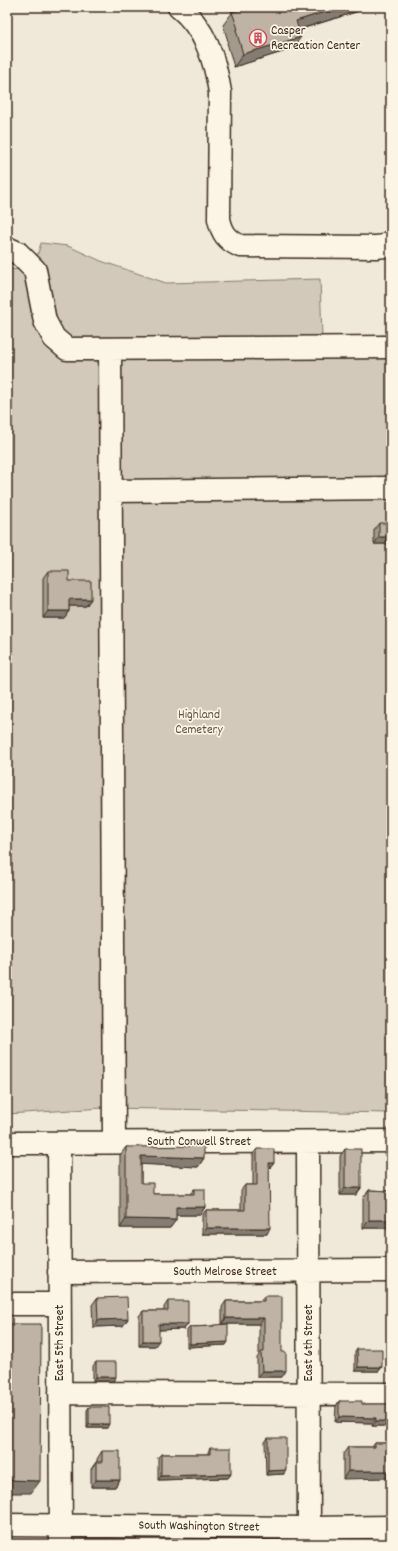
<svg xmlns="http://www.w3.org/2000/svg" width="398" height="1551" viewBox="0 0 398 1551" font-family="Dekko,sans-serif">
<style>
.green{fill:#d2c9ba;stroke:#867a6c}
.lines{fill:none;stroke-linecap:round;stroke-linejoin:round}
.minor-casing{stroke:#3b2a1e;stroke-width:25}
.minor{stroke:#fcf5e5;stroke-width:22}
.wall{fill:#a39a8d;stroke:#3b2a1e}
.shaded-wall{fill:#857d73;stroke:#3b2a1e}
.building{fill:#beb3a4;stroke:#3b2a1e}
.labels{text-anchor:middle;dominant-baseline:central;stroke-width:3.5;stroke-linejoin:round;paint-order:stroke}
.poi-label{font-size:13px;fill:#3b2a1e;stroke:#fcf5e5;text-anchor:start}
.park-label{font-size:13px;fill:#615245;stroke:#fcf5e5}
.street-label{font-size:13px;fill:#3b2a1e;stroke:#fcf5e5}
</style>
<rect width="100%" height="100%" fill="#f0e9d9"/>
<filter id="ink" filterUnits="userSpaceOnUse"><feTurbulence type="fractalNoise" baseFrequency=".025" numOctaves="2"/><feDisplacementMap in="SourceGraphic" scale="8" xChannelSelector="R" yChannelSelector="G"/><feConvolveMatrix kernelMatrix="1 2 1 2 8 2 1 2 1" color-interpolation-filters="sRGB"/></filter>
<g filter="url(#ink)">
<path class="green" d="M41,243L68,246L101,261L166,283L320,279L322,337L391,335V1113L104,1108L7,1114V269L24,270L36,260Z"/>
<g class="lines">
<defs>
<path id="minor" d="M179,7C205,28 215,60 220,92L219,219C222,233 227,240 240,246L376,247L385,246L391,241
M7,248L18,253L35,270L45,321L54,338L67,349L391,347
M110,349L114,1142
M111,491L391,488
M308,1142L309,1544
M7,1143L391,1141
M59,1143L61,1544
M59,1272L391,1270
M7,1304H59
M60,1393L391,1394
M7,1525L309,1528L391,1527"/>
</defs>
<use href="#minor" class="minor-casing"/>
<use href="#minor" class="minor"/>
</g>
<path class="wall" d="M230,7H372L298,30L292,49L234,67L227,43L228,41L223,25L232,13Z
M379,523L391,544H374V530Z
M48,571L69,581L91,599L86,606H69V611L64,618H43V578Z
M126,1147L204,1158L198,1167L141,1164V1183L153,1194H190L194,1189L205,1207L200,1215H176V1220L170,1228H120V1155Z
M257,1149L274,1163L270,1168H269L267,1234H202V1215L206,1210H241V1190L245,1185H253V1154Z
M345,1149L361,1188L356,1195H340V1156Z
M369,1190L391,1191V1233H389V1228H363V1198Z
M264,1296L282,1377H257V1358L259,1355V1324H222V1307L226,1301H260Z
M97,1298L123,1326L93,1327L92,1305Z
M168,1301L188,1324L184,1329L159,1330L155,1346H139V1316L143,1311H164V1307Z
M214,1325L226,1345L187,1347V1330L190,1327L212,1326Z
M357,1349L382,1367L379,1371H355V1352Z
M96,1362L116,1377L113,1381H93V1366Z
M339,1401L362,1404H391V1426H372V1423L335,1422L336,1406Z
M89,1407L107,1428H87V1410Z
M268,1438L284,1474L266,1475L265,1442Z
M375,1443H391L343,1479V1454L348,1447H372Z
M210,1448L231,1474L228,1478L158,1480V1457L161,1454H208V1452Z
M102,1451L120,1480L115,1487H91V1469L96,1462H97V1459Z"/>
<path class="shaded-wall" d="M340,7H372L287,33L296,21Z
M301,37L292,49L234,67L243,54Z
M379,537H391V544H374Z
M69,599H91L86,606H64Z
M48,611H69L64,618H43Z
M141,1156L204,1158L198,1167L135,1164Z
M269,1163H274L270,1168H265Z
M345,1188H361L356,1195H340Z
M176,1207H205L200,1215H170Z
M126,1219L176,1220L170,1228H120Z
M369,1220H391V1225L389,1228H363Z
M206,1228H270L267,1234H202Z
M226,1318H264L259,1324H222Z
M128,1319L123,1326L93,1327L98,1320Z
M159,1324H188L184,1329L155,1330Z
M143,1341H159L155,1346H139Z
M228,1342L226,1345L187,1347L190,1344Z
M358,1367H382L379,1371H355Z
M262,1371H286L282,1377H257Z
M96,1377H116L113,1381H93Z
M339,1417L376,1418L372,1423L335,1422Z
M376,1421H391V1426H372Z
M89,1424H109L107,1428H87Z
M286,1470L284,1474L266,1475L268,1471Z
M348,1471H391V1478L343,1479Z
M231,1474L228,1478L158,1480L161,1476Z
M7,1480L40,1481L31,1493H7Z
M96,1480H120L115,1487H91Z"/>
<path class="building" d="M7,7H8V100H7Z
M243,7H340L296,21L301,37L243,54L236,30L238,29L232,12L244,9Z
M379,523H391V537H379Z
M48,571H69V581H91V599H69V611H48Z
M204,1146V1158L141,1156V1183H153V1194H194V1189H205V1207H176V1220L126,1219V1147Z
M257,1149H274V1163H269L270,1228H206V1210H245V1185H257Z
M345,1149H361V1188H345Z
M369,1190L391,1191V1220H369Z
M264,1296H282V1352H286V1371H262L261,1352H264V1318H226V1301H264Z
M127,1297L128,1319L98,1320L97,1298Z
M168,1301H188V1324H159V1341H143V1311H168Z
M7,1324H41L40,1481L7,1480Z
M228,1324V1342L190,1344V1327L214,1326V1325Z
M357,1349H382V1367H358Z
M96,1362H116V1377H96Z
M339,1401H362V1404H391V1421H376V1418L339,1417Z
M89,1407H109V1424H89Z
M268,1438H286V1470L268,1471Z
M375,1443H391V1471H348V1447H375Z
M210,1448H231V1474L161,1476V1454H210Z
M102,1451H120V1480H96V1462H102Z"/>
</g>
<defs>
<symbol id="building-ring" viewBox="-11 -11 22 22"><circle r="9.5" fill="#fcf5e5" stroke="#d1495b" stroke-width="1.5"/><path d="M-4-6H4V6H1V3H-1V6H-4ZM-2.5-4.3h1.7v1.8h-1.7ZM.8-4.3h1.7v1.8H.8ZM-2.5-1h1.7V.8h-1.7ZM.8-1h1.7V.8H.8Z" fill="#d1495b"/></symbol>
</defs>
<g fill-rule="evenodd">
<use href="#building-ring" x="248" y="28" width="20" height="20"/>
</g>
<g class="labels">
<g class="poi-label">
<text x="271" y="31">Casper<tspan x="271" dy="15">Recreation Center</tspan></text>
</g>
<g class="park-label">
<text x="199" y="715">Highland<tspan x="199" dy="15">Cemetery</tspan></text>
</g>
<g class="street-label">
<text x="199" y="1142">South Conwell Street</text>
<text x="225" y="1272">South Melrose Street</text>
<text transform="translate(60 1343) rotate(-90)">East 5th Street</text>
<text transform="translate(309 1343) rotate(-90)">East 6th Street</text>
<text transform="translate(199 1527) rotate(1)">South Washington Street</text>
</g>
</g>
<rect width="398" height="1551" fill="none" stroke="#fcf5e5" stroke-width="24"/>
<rect x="12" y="12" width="374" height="1527" fill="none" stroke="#3b2a1e" stroke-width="1.5" filter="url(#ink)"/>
</svg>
